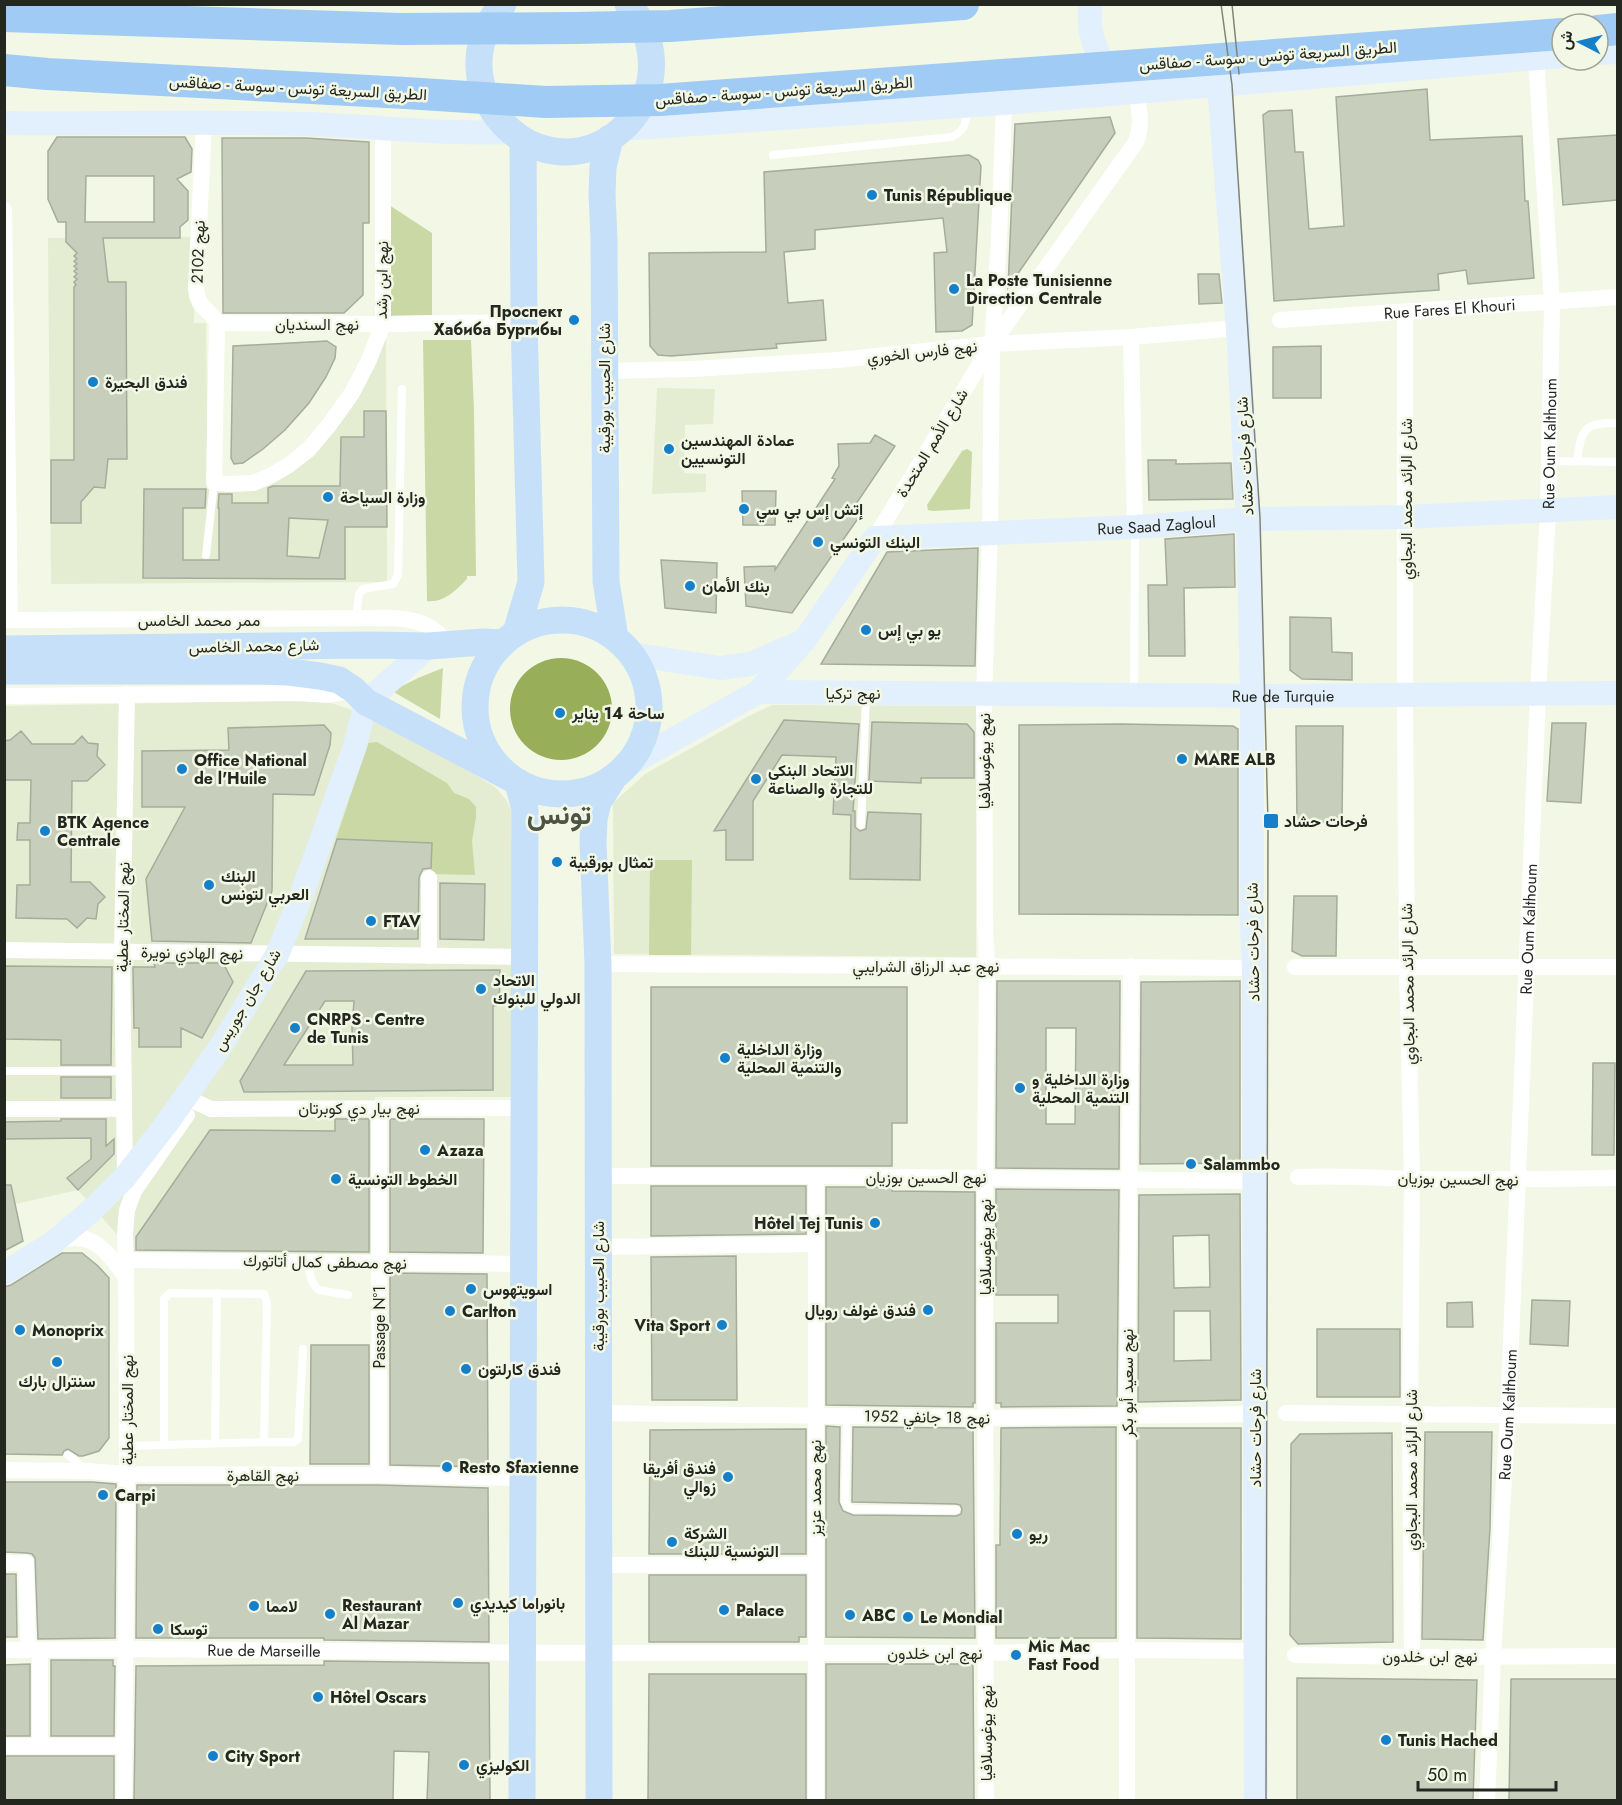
<svg xmlns="http://www.w3.org/2000/svg" width="1622" height="1805" viewBox="0 0 1622 1805" font-family="Jost,Vazirmatn,sans-serif">
<style>
.built{fill:#e4ecd2}
.green{fill:#c9d8a4}
.water{fill:#98ae59}
.building{fill:#c8cebc;stroke:#a6ac9b;stroke-width:1.5;fill-rule:evenodd}
.lines{fill:none;stroke-linecap:round;stroke-linejoin:round}
.lane{stroke:#fff;stroke-width:8}
.street{stroke:#fff;stroke-width:16}
.secondary{stroke:#e2effc;stroke-width:24}
.primary{stroke:#c5e0f8;stroke-width:27}
.highway{stroke:#9fcbf4;stroke-width:32}
.tram{stroke:#808478;stroke-width:1.5}
.poi-dot{fill:#157fca;stroke:#f2f8e5;stroke-width:2}
.labels{text-anchor:middle;dominant-baseline:central;stroke-width:5;stroke-linejoin:round;paint-order:stroke}
.street-label{font-size:16px;fill:#242720;stroke:#f2f8e5}
.poi-label{font-size:16px;font-weight:bold;fill:#242720;stroke:#f2f8e5;text-anchor:start}
.town-label{font-size:28px;font-weight:bold;fill:#4e5344;stroke:#f2f8e5}
</style>
<rect width="100%" height="100%" fill="#f2f8e5"/>
<path class="built" d="M194,237V323H206L208,489L247,488L281,478L313,457L336,427L386,333L387,582L51,584L48,238Z
M657,388L715,389L713,424L685,425L684,473L706,474V492L652,494Z
M323,700L389,723L495,787L507,801L514,819L515,1097H375L374,1256L132,1252L78,1190L15,1204L5,1203V706Z
M772,705L977,706L976,957L614,954L613,803L645,774L747,717Z"/>
<path class="green" d="M386,203L432,233V315L385,316Z
M423,340H471L474,411L476,576H467V579C455,591 444,603 427,601Z
M967,449L972,452L970,509L933,511L928,510L927,505L962,451Z
M443,668L440,719L392,691L418,678Z
M377,742L447,783L454,793L469,799L476,807V817L472,841L475,875L431,874V843L336,839L368,743Z
M650,860H692L691,955H649Z"/>
<path class="water" d="M510 709a51 51 0 1 1 102 0a51 51 0 1 1-102 0Z"/>
<path class="building" d="M1427,89L1430,140L1522,136L1525,201H1528L1534,278L1468,284L1466,270L1438,274L1439,290L1274,301L1263,115L1269,111L1292,110L1295,152H1303L1309,229L1344,226L1336,97Z
M1110,117L1115,133L1008,288L1015,124Z
M1617,135V200L1563,205L1558,139Z
M57,137H185L192,149L191,172L177,179L188,191V220L180,227V238H103L108,282H126L127,459H108L105,488L94,487L81,502V523H51V460H74V287L76,285L74,282L77,279L74,277L77,274L74,271L77,269L74,266L77,264L74,261L77,259L74,256L77,253L66,242V222H58L48,199V151ZM86,176H154V222H85Z
M222,138H306L369,142V223H363V295L344,313H223Z
M969,155L978,160L981,166L972,325L962,331L936,332L934,253L947,252L943,218L815,230V249L784,252L788,303L823,300L826,340L776,344L777,348L671,356L658,355L650,346L649,253L766,252L764,172Z
M1198,274H1219L1222,303L1199,304Z
M327,341L336,347L335,358L326,377L309,403L285,430L263,449L243,463L234,464L231,458L233,346Z
M1321,346V398H1273V347Z
M364,411H386L387,527H345V579L143,578L144,489H206L205,508H183V560H219V508H218L219,494H232V503H268V488L273,486H340L341,437H364ZM289,518L328,520L319,558L287,556Z
M875,435L895,446L850,513L859,517L792,613L746,606L744,567L775,566V570L835,479L832,478L839,466L838,444L870,443Z
M1148,460H1176V464L1231,463L1233,499L1149,500Z
M742,491H776L775,525H743Z
M1234,534L1235,587L1184,588L1185,656H1149L1148,585H1167L1165,539Z
M978,548L975,666L821,664L887,552Z
M661,560L717,563L716,613L665,608Z
M1290,617L1331,618L1332,652L1352,653V680L1302,679L1290,670Z
M784,720L859,724L853,811H855V827L860,831L866,829L868,812L921,814L920,880L850,879L851,815L833,814L836,757L782,755L753,801V860H726V830L714,831Z
M872,722L967,724L974,732V778H921V783L869,781Z
M1552,723H1586L1581,803L1547,801Z
M1122,724L1233,726L1238,729V915L1019,914V725Z
M324,725L331,733L330,745L314,795L273,794L272,891L251,943L152,941L146,879L185,807H142V751L229,750L228,728Z
M1296,726H1343L1342,822H1297Z
M21,731L32,744H74L82,736L88,743L98,744L97,756L105,765L87,781H72L71,882H90L105,897L98,904L96,919L87,918L77,928L67,919L16,918L17,885H30V840H17L18,823H30L31,780H4V741L10,740Z
M337,839L432,843L431,868L423,869L419,877L418,939H305Z
M440,883L485,884L484,940L440,939Z
M1294,896H1337L1336,956H1302L1292,951Z
M154,963H223L233,982L202,1038L181,1028V1047H139V1028H134L133,967H155Z
M4,966L112,967L111,1065H61V1040L4,1039Z
M500,970L499,1005L493,1006V1090L244,1092L240,1081L306,971ZM325,1001H354L352,1028L353,1065H284Z
M997,981H1120L1119,1169L996,1168ZM1046,1028H1076L1075,1124H1046Z
M1240,981V1163L1140,1164L1141,982Z
M651,987H907V1123H892V1166H651Z
M1593,1063H1615L1614,1155H1592Z
M61,1077H111V1098H61Z
M61,1119H106V1146L114,1139V1154L78,1190L67,1178L91,1159V1138L4,1139V1122L61,1121Z
M335,1119H369V1252L136,1250V1237L210,1130L335,1131Z
M390,1119H484L483,1253L390,1252Z
M4,1185H11L23,1241L4,1251Z
M651,1186H806V1234L651,1236Z
M826,1187H892V1191L975,1192V1403H973V1407L826,1405Z
M996,1189L1119,1190L1117,1406L1001,1407V1403H996V1323H1058V1295H996Z
M1240,1194L1241,1400L1138,1402L1139,1195ZM1209,1235L1210,1287L1174,1288L1173,1236ZM1174,1311H1210L1211,1360L1174,1361Z
M62,1253H82L98,1266L109,1278V1438L99,1451L83,1456H79L68,1449L64,1451L62,1455L4,1454V1287L11,1285Z
M736,1256L737,1400H652L651,1257Z
M390,1273L487,1274L488,1467L390,1465Z
M1532,1300L1570,1301L1568,1346L1530,1344Z
M1472,1302L1473,1327H1447V1303Z
M1317,1329H1400V1397H1317Z
M311,1345H369V1464H310Z
M826,1426L840,1427L839,1502L843,1511L853,1515L956,1516L961,1514L962,1509L960,1505L956,1504L852,1502L853,1427L973,1428L975,1638L826,1637Z
M1116,1427V1638H996V1545H1000L1001,1428Z
M1137,1428H1241V1639L1137,1638Z
M806,1429V1554H649L650,1430Z
M1425,1432H1492L1490,1528L1483,1640L1422,1639Z
M1392,1433L1393,1642L1298,1644L1290,1635L1291,1444L1300,1434Z
M4,1482H92L116,1484L115,1638L38,1639L35,1558L32,1554L27,1553L4,1552Z
M137,1485H379L488,1488L489,1642L324,1640V1638H136Z
M4,1574H16L17,1637H4Z
M649,1575H806V1637H799V1642H649Z
M51,1660H113V1666H115L114,1736H51Z
M324,1661L489,1663L490,1800H427L429,1752L394,1751L393,1800H134L136,1666L324,1665Z
M30,1664V1736H4V1665Z
M826,1664H973L974,1800H826Z
M649,1674H806V1800H648Z
M1297,1678L1477,1680L1473,1800H1297Z
M1511,1679H1617V1800H1509Z
M4,1756H114V1800H4Z"/>
<g class="lines">
<path class="lane" d="M773,155L952,137C966,130 965,123 968,108
M1549,461L1618,462
M1577,462C1581,430 1583,422 1618,423
M206,555L214,483
M356,619L359,594L363,589L393,584L398,575L402,389
M1134,694L1135,530
M861,825L866,696
M4,1071H124
M308,1262C310,1273 310,1283 319,1290L348,1295
M847,1416L845,1502L848,1507L853,1509L956,1510
M215,1442L217,1293
M264,1442H294L298,1439L303,1349
M127,1446L264,1442L267,1302L264,1294L170,1293L164,1299V1444
M68,1455L85,1469"/>
<g class="street">
<path d="M204,121L196,289C198,310 209,307 217,323L214,483L231,484L253,483L270,476L289,465L309,449L330,424L352,393L369,360L383,324V128"/>
<path d="M4,210L10,620"/>
<path d="M1405,312V696L1407,967L1412,1179L1410,1415L1412,1657"/>
<path id="s1" d="M1280,320L1618,297"/>
<path d="M217,323L383,324L524,322"/>
<path d="M1131,337L1135,527"/>
<path d="M604,371L693,369L838,360L992,344L1131,337L1238,328"/>
<path d="M875,538L992,344L1136,142C1143,124 1139,110 1136,91"/>
<path d="M4,620L394,618C419,620 434,625 449,645"/>
<path d="M4,696L296,693L328,695L354,690"/>
<path d="M429,878V956"/>
<path d="M4,950L524,957"/>
<path d="M598,964L1254,968"/>
<path d="M1295,967H1618"/>
<path d="M196,1102L211,1109L524,1108"/>
<path d="M4,1109H124"/>
<path d="M598,1176H816L1255,1181"/>
<path d="M125,1177L122,951L127,694"/>
<path d="M1298,1177C1337,1175 1375,1178 1414,1179C1482,1180 1550,1179 1618,1178"/>
<path d="M56,1242C92,1228 106,1251 126,1277"/>
<path d="M597,1247L816,1244"/>
<path d="M126,1260L523,1264"/>
<path d="M599,1413L985,1418L1255,1414"/>
<path d="M1286,1413L1618,1416"/>
<path d="M4,1470L88,1471L127,1474L379,1475L523,1478"/>
<path d="M379,1475V1108"/>
<path d="M4,1563H26L28,1650"/>
<path d="M599,1565H815"/>
<path id="s2" d="M4,1650L126,1649L558,1653H986L1127,1650L1255,1651"/>
<path d="M1295,1655L1412,1657L1618,1656"/>
<path d="M4,1746H125"/>
<path d="M40,1746V1650"/>
<path d="M124,1800L127,1474L126,1260L125,1233L127,1210L134,1191L187,1115"/>
<path d="M816,1800V1176"/>
<path d="M986,1800L985,1178L987,966L985,923L984,694L990,533L992,349L999,238L1004,103"/>
<path d="M1127,1800V1416L1131,966"/>
<path id="s3" d="M1487,1800L1493,1656L1508,1414L1538,694L1548,511L1552,303L1536,58"/>
</g>
<g class="secondary">
<path d="M1091,4C1086,32 1097,59 1116,78"/>
<path d="M1598,53L1618,52"/>
<path d="M1219,85L1238,328L1248,519L1252,696V926L1254,968L1256,1800"/>
<path d="M4,123C105,124 205,121 306,124C374,126 442,135 510,132"/>
<path d="M622,129L1004,103L1562,56"/>
<path id="s4" d="M631,654L720,668L750,664L804,641L875,538L1135,527L1248,519L1406,517L1618,507"/>
<path id="s5" d="M758,692L1274,696L1618,693"/>
<path d="M626,766L758,692L798,648"/>
<path d="M4,1273L50,1245L91,1211L125,1177L167,1123L221,1046L277,955L300,899L355,746L366,702L429,646"/>
</g>
<path class="primary" d="M503,4C430,87 539,199 620,131C635,118 646,100 650,81C655,54 647,24 628,4
M610,138L603,167L602,194L604,239L606,581L615,638
M475 707a87 87 0 1 1 174 0a87 87 0 1 1-174 0Z
M516,633L531,582L524,322L523,140
M4,649L369,645L429,646L483,642L503,643
M4,671H257L289,672L320,676L339,680L354,690L366,702L518,782L525,810L522,1800
M599,1800L598,964L593,843L594,819L598,802L614,777"/>
<path class="highway" d="M4,16L401,29L575,28L670,26L963,4
M1598,31L1618,29
M4,70L47,74L406,93L546,102L660,100L1562,34"/>
<path class="tram" d="M1221,4L1232,85L1260,518L1268,822L1266,1800
M1232,4L1239,74"/>
</g>
<g class="poi-dot">
<circle cx="872" cy="195" r="6"/>
<circle cx="954" cy="289" r="6"/>
<circle cx="574" cy="320" r="6"/>
<circle cx="93" cy="382" r="6"/>
<circle cx="669" cy="449" r="6"/>
<circle cx="328" cy="497" r="6"/>
<circle cx="744" cy="509" r="6"/>
<circle cx="818" cy="542" r="6"/>
<circle cx="690" cy="586" r="6"/>
<circle cx="866" cy="630" r="6"/>
<circle cx="560" cy="713" r="6"/>
<circle cx="1182" cy="759" r="6"/>
<circle cx="182" cy="769" r="6"/>
<circle cx="756" cy="779" r="6"/>
<rect x="1263" y="813" width="16" height="16" rx="3"/>
<circle cx="45" cy="831" r="6"/>
<circle cx="557" cy="862" r="6"/>
<circle cx="209" cy="885" r="6"/>
<circle cx="371" cy="921" r="6"/>
<circle cx="481" cy="989" r="6"/>
<circle cx="295" cy="1028" r="6"/>
<circle cx="725" cy="1058" r="6"/>
<circle cx="1020" cy="1088" r="6"/>
<circle cx="425" cy="1150" r="6"/>
<circle cx="1191" cy="1164" r="6"/>
<circle cx="336" cy="1179" r="6"/>
<circle cx="875" cy="1223" r="6"/>
<circle cx="471" cy="1289" r="6"/>
<circle cx="928" cy="1310" r="6"/>
<circle cx="450" cy="1311" r="6"/>
<circle cx="722" cy="1325" r="6"/>
<circle cx="20" cy="1330" r="6"/>
<circle cx="57" cy="1362" r="6"/>
<circle cx="466" cy="1369" r="6"/>
<circle cx="447" cy="1467" r="6"/>
<circle cx="728" cy="1477" r="6"/>
<circle cx="103" cy="1495" r="6"/>
<circle cx="1017" cy="1534" r="6"/>
<circle cx="672" cy="1542" r="6"/>
<circle cx="458" cy="1603" r="6"/>
<circle cx="254" cy="1606" r="6"/>
<circle cx="724" cy="1610" r="6"/>
<circle cx="330" cy="1614" r="6"/>
<circle cx="850" cy="1615" r="6"/>
<circle cx="908" cy="1617" r="6"/>
<circle cx="158" cy="1629" r="6"/>
<circle cx="1016" cy="1655" r="6"/>
<circle cx="318" cy="1697" r="6"/>
<circle cx="1386" cy="1740" r="6"/>
<circle cx="213" cy="1756" r="6"/>
<circle cx="464" cy="1765" r="6"/>
</g>
<g class="labels">
<g class="street-label">
<text transform="translate(1268 56) rotate(-4)">الطريق السريعة تونس - سوسة - صفاقس</text>
<text transform="translate(298 88) rotate(3)">الطريق السريعة تونس - سوسة - صفاقس</text>
<text transform="translate(784 91) rotate(-4)">الطريق السريعة تونس - سوسة - صفاقس</text>
<text transform="translate(198 252) rotate(-88)">نهج 2102</text>
<text transform="translate(382 280) rotate(-89)">نهج ابن رشد</text>
<text stroke="none"><textPath href="#s1" startOffset="170">Rue Fares El Khouri</textPath></text>
<text x="317" y="324">نهج السنديان</text>
<text transform="translate(922 352) rotate(-6)">نهج فارس الخوري</text>
<text transform="translate(604 388) rotate(-90)">شارع الحبيب بورقيبة</text>
<text transform="translate(932 443) rotate(-59)">شارع الأمم المتحدة</text>
<text stroke="none"><textPath href="#s3" startOffset="1358">Rue Oum Kalthoum</textPath></text>
<text transform="translate(1245 456) rotate(-93)">شارع فرحات حشاد</text>
<text transform="translate(1406 499) rotate(-90)">شارع الرائد محمد البجاوي</text>
<text stroke="none"><textPath href="#s4" startOffset="586">Rue Saad Zagloul</textPath></text>
<text x="199" y="620">ممر محمد الخامس</text>
<text transform="translate(254 646) rotate(-1)">شارع محمد الخامس</text>
<text x="853" y="693">نهج تركيا</text>
<text stroke="none"><textPath href="#s5" startOffset="525">Rue de Turquie</textPath></text>
<text transform="translate(984 761) rotate(-90)">نهج يوغوسلافيا</text>
<text transform="translate(123 917) rotate(-89)">نهج المختار عطية</text>
<text stroke="none"><textPath href="#s3" startOffset="872">Rue Oum Kalthoum</textPath></text>
<text transform="translate(1253 942) rotate(-91)">شارع فرحات حشاد</text>
<text transform="translate(192 953) rotate(1)">نهج الهادي نويرة</text>
<text x="926" y="966">نهج عبد الرزاق الشرايبي</text>
<text transform="translate(1408 984) rotate(-91)">شارع الرائد محمد البجاوي</text>
<text transform="translate(247 1000) rotate(-59)">شارع جان جوريس</text>
<text x="359" y="1108">نهج بيار دي كوبرتان</text>
<text x="926" y="1177">نهج الحسين بوزيان</text>
<text transform="translate(1458 1179) rotate(1)">نهج الحسين بوزيان</text>
<text transform="translate(985 1247) rotate(-90)">نهج يوغوسلافيا</text>
<text transform="translate(325 1262) rotate(1)">نهج مصطفى كمال أتاتورك</text>
<text transform="translate(598 1286) rotate(-90)">شارع الحبيب بورقيبة</text>
<text transform="translate(379 1327) rotate(-90)">Passage N°1</text>
<text transform="translate(1127 1383) rotate(-90)">نهج سعيد أبو بكر</text>
<text transform="translate(127 1410) rotate(-90)">نهج المختار عطية</text>
<text stroke="none"><textPath href="#s3" startOffset="386">Rue Oum Kalthoum</textPath></text>
<text transform="translate(927 1417) rotate(1)">نهج 18 جانفي 1952</text>
<text transform="translate(1255 1428) rotate(-90)">شارع فرحات حشاد</text>
<text transform="translate(1411 1470) rotate(-90)">شارع الرائد محمد البجاوي</text>
<text x="263" y="1475">نهج القاهرة</text>
<text transform="translate(815 1488) rotate(-90)">نهج محمد عزيز</text>
<text stroke="none"><textPath href="#s2" startOffset="260">Rue de Marseille</textPath></text>
<text x="935" y="1653">نهج ابن خلدون</text>
<text x="1430" y="1656">نهج ابن خلدون</text>
<text transform="translate(986 1733) rotate(-90)">نهج يوغوسلافيا</text>
</g>
<g class="poi-label">
<text x="884" y="195">Tunis République</text>
<text x="966" y="280">La Poste Tunisienne<tspan x="966" dy="18">Direction Centrale</tspan></text>
<text x="562" y="311" text-anchor="end">Проспект<tspan x="562" dy="18">Хабиба Бургибы</tspan></text>
<text x="105" y="382">فندق البحيرة</text>
<text x="681" y="440">عمادة المهندسين<tspan x="681" dy="18">التونسيين</tspan></text>
<text x="340" y="497">وزارة السياحة</text>
<text x="756" y="509">إتش إس بي سي</text>
<text x="830" y="542">البنك التونسي</text>
<text x="702" y="586">بنك الأمان</text>
<text x="878" y="630">يو بي إس</text>
<text x="572" y="713">ساحة 14 يناير</text>
<text x="1194" y="759">MARE ALB</text>
<text x="194" y="760">Office National<tspan x="194" dy="18">de l'Huile</tspan></text>
<text x="768" y="770">الاتحاد البنكي<tspan x="768" dy="18">للتجارة والصناعة</tspan></text>
<text x="1284" y="821">فرحات حشاد</text>
<text x="57" y="822">BTK Agence<tspan x="57" dy="18">Centrale</tspan></text>
<text x="569" y="862">تمثال بورقيبة</text>
<text x="221" y="876">البنك<tspan x="221" dy="18">العربي لتونس</tspan></text>
<text x="383" y="921">FTAV</text>
<text x="493" y="980">الاتحاد<tspan x="493" dy="18">الدولي للبنوك</tspan></text>
<text x="307" y="1019">CNRPS - Centre<tspan x="307" dy="18">de Tunis</tspan></text>
<text x="737" y="1049">وزارة الداخلية<tspan x="737" dy="18">والتنمية المحلية</tspan></text>
<text x="1032" y="1079">وزارة الداخلية و<tspan x="1032" dy="18">التنمية المحلية</tspan></text>
<text x="437" y="1150">Azaza</text>
<text x="1203" y="1164">Salammbo</text>
<text x="348" y="1179">الخطوط التونسية</text>
<text x="863" y="1223" text-anchor="end">Hôtel Tej Tunis</text>
<text x="483" y="1289">اسويتهوس</text>
<text x="916" y="1310" text-anchor="end">فندق غولف رويال</text>
<text x="462" y="1311">Carlton</text>
<text x="710" y="1325" text-anchor="end">Vita Sport</text>
<text x="32" y="1330">Monoprix</text>
<text x="478" y="1369">فندق كارلتون</text>
<text x="57" y="1381" text-anchor="middle">سنترال بارك</text>
<text x="459" y="1467">Resto Sfaxienne</text>
<text x="716" y="1468" text-anchor="end">فندق أفريقا<tspan x="716" dy="18">زوالي</tspan></text>
<text x="115" y="1495">Carpi</text>
<text x="684" y="1533">الشركة<tspan x="684" dy="18">التونسية للبنك</tspan></text>
<text x="1029" y="1534">ريو</text>
<text x="470" y="1603">بانوراما كيديدي</text>
<text x="342" y="1605">Restaurant<tspan x="342" dy="18">Al Mazar</tspan></text>
<text x="266" y="1606">لامما</text>
<text x="736" y="1610">Palace</text>
<text x="862" y="1615">ABC</text>
<text x="920" y="1617">Le Mondial</text>
<text x="170" y="1629">توسكا</text>
<text x="1028" y="1646">Mic Mac<tspan x="1028" dy="18">Fast Food</tspan></text>
<text x="330" y="1697">Hôtel Oscars</text>
<text x="1398" y="1740">Tunis Hached</text>
<text x="225" y="1756">City Sport</text>
<text x="476" y="1765">الكوليزي</text>
</g>
<g class="town-label">
<text x="559" y="814">تونس</text>
</g>
</g>
<rect width="1622" height="1805" fill="none" stroke="#242720" stroke-width="12"/>
<g transform="translate(1580 42) rotate(277)"><circle r="28" fill="#f2f8e5" stroke="#a0a496" stroke-width="1.5"/>
<path d="M0-4.5L10 22L0 15L-10 22Z" fill="#157fca"/>
<text y="-9" font-size="16" font-weight="bold" text-anchor="middle" fill="#242720">ش</text>
</g>
<path d="M1418 1781v9h138v-9" fill="none" stroke="#242720" stroke-width="3"/>
<text x="1427" y="1781" font-size="18" fill="#242720" stroke="#f2f8e5" stroke-width="4.5" paint-order="stroke">50 m</text>
</svg>
